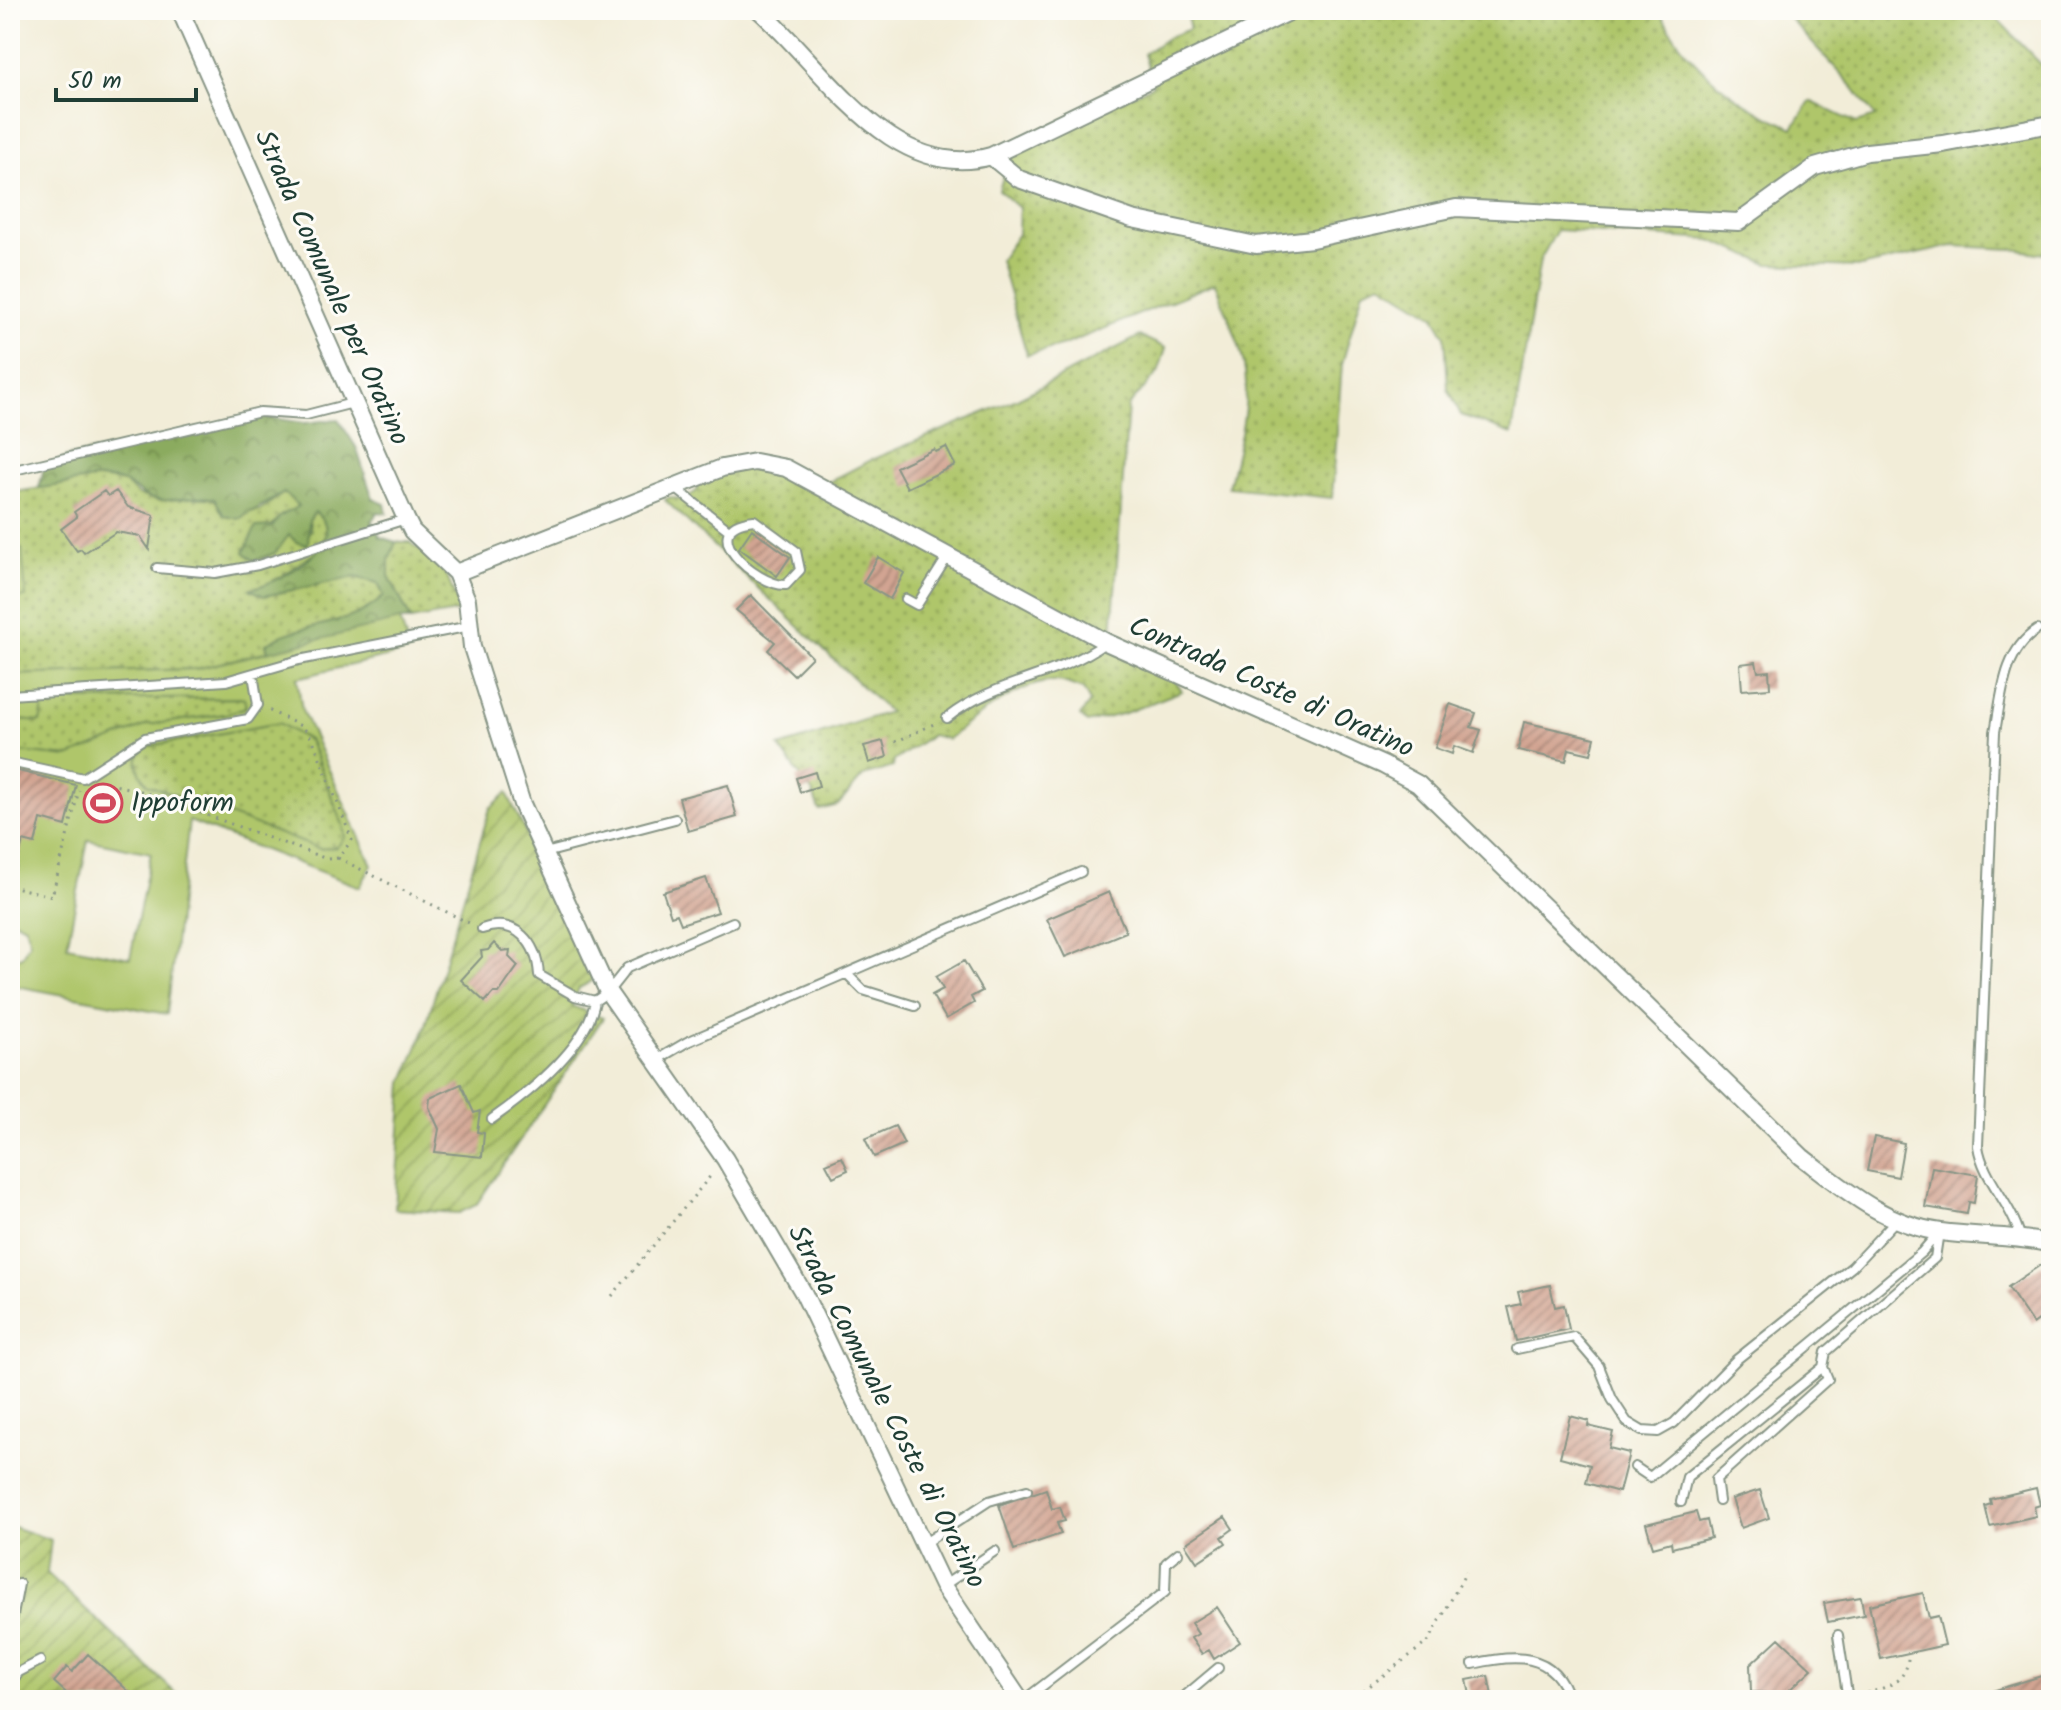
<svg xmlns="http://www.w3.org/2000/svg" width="2061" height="1710" viewBox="0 0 2061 1710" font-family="Kalam,sans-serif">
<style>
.grass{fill:url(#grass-dots);stroke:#67824f;stroke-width:2}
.forest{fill:url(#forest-crowns);stroke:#557449;stroke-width:2}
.garden{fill:url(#garden-furrows);stroke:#67824f;stroke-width:2}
.pitch{fill:#afc66a;stroke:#67824f;stroke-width:2;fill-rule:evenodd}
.building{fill:url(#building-hatch)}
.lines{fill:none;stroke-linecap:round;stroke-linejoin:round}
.lane-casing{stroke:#889586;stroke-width:12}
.street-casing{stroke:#889586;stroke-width:20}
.path{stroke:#889586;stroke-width:3;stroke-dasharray:2 6;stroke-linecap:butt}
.lane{stroke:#fff;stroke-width:8}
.street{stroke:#fff;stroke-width:16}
.labels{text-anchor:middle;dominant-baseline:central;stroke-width:6;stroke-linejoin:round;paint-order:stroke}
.street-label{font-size:28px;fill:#1f3d34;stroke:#fdfcf7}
.poi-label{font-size:28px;fill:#1f3d34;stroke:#fdfcf7;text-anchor:start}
</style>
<defs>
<pattern id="grass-dots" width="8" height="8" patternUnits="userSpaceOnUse" patternTransform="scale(2)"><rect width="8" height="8" fill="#afc66a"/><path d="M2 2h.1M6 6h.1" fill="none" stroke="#8ea258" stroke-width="1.8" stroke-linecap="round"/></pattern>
<pattern id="forest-crowns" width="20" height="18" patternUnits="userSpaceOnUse" patternTransform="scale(2)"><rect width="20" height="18" fill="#8bab5e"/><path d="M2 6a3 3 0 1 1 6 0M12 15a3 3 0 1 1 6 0" fill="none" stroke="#718c4e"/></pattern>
<pattern id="garden-furrows" width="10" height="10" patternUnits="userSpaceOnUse" patternTransform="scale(2)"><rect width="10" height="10" fill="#afc66a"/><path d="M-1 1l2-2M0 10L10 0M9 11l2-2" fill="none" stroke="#8ea258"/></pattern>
<pattern id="building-hatch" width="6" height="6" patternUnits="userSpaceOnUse" patternTransform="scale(2)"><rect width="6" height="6" fill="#d2a492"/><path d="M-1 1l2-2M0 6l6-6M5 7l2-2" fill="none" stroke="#aa8778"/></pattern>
</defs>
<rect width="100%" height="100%" fill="#fdfcf7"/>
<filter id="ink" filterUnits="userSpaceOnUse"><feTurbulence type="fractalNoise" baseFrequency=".0125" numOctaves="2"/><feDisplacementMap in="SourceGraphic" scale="16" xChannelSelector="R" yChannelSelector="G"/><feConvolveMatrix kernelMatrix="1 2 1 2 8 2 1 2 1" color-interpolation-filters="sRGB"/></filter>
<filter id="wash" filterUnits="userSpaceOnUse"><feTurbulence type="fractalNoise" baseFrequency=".006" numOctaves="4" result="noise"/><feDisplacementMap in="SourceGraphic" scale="32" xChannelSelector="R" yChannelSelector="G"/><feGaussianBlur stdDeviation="1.8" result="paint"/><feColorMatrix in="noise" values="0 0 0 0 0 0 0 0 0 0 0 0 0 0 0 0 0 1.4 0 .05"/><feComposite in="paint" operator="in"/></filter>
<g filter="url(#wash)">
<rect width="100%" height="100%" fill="#f2edd8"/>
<path class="grass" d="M1185,10H1659C1687,66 1736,104 1793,128L1810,101L1856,123L1875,117L1854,88L1782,10H1989L2051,75V255L2013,249L1952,246L1861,267L1768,264L1711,240L1557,230L1540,260L1512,434L1461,415L1448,389L1445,335L1433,315L1381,283L1363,290L1342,364L1332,498L1228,487C1236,454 1247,418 1246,383C1245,350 1226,314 1215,283L1064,345L1027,355L1000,260L1018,234L1019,208L999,190L1010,155L1153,85L1144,54L1169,37L1190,29Z
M1140,336L1166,348L1158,373L1128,406L1112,634L1156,653L1182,691L1125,713L1087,723L1080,716L1090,702L1083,689C1076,687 1066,682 1058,681C1022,680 974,718 948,739L931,735L894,761L893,767L863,776L838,805L819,810L813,793L779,747L889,712L665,500L670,497L684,500L698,490L695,481L756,465L829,482L871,460L1017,399Z
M100,478L124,482L138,495L160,501L185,496L215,499L224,516L260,510L284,493L300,506L281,516L245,552L254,561L289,534L311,531L309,520L315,511L325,520L326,535L318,552C292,564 284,582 252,588L264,596L355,577L378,583L384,596C346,632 303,619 266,644L268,651L196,669L10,675V493Z
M396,542H410L444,569L461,611L411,620L389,576L388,560Z
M245,698L246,708L226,714L148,725L68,757L10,751V719L40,722L44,702L52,700Z
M279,723L309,741L343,825L345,837L337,847L320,849L148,785C137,771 131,756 149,746Z"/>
<path class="forest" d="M258,416L305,423L338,419L356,447L373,499L385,504L387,513L377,512L372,521L380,537L396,542L389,560V576L411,620H400L395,628L270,659L266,644C303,619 346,632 384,596L378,583L355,577L264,596L250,589C277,583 355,543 315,512L309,520L308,545L296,542L289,535L275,553L254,561L244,552L256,527L273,526L280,516L299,506L284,493L239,519L224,516L215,499C195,494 178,502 159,500C142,499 134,485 120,481C95,474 65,486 39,488L44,468L67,457Z"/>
<path class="garden" d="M507,793L593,974L592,981L579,988L572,1006L603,1018L476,1205L459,1213L395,1209L403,1083L425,1028L490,808Z
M10,1526L51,1540L47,1573L183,1700H10Z"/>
<path class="pitch" d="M22,549L26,597L10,599V550Z
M400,620L410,651L297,678L302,710L372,865L360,887L189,821L167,1014L10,985V960L22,956L30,942L25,926L10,918V751L68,757L148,725L226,714L246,707L244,698L52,700L44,702L40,722L10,719V675L196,669ZM279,723L310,741L343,825L345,837L337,847L320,849L148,785C137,771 131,756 149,746ZM88,840L151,853L130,958L67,946Z"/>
<g id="blocks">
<path class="building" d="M946,447L955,465L907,488L896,467L934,449L936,452Z
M104,491L108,496L116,491L128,507L154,515L149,549L140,536L116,532L84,553L81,549L77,551L61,529L77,517L74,512Z
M752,529L790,557L777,576L739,548Z
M878,557L904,573L890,599L863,583Z
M751,595L812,657L794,675L768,650L775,642L736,610Z
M1756,662L1758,672L1769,671L1770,688L1742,690L1740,664Z
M1450,704L1476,713L1471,727L1481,730L1473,753L1454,746L1452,754L1435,748Z
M1524,722L1595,738L1591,754L1569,749L1566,761L1518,750Z
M883,741L887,757L869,763L864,746Z
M10,769L76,785L66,826L41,819L35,844L23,841L16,869L10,868Z
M815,772L819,786L800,792L796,778Z
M728,785L737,817L688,831L679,798Z
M706,878L718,912L681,924L677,914L671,916L663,892Z
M1109,892L1126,932L1065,957L1047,919Z
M494,943L502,951L510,950L509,957L518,966L499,993H493L485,1002L461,980L482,957L481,951L488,950Z
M964,961L982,991L971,997L974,1003L946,1019L932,995L943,989L936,977Z
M461,1084L474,1113L480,1111L477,1132L484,1133L482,1157L435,1152L439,1129L429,1107L430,1098Z
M895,1126L904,1144L874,1157L865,1139Z
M1874,1137L1904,1143L1898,1177L1867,1171Z
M842,1157L848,1170L833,1177L826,1164Z
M1932,1167L1978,1175L1974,1203L1969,1202L1967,1214L1925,1207Z
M2042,1264L2051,1277V1311L2033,1324L2008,1287Z
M1550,1285L1555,1307L1564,1305L1569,1329L1516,1341L1508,1307L1521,1304L1518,1292Z
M1570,1416L1589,1421L1588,1426L1613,1432L1609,1448L1629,1453L1619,1492L1586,1483L1590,1465L1560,1457Z
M2036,1488L2040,1505L2034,1507L2036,1516L1990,1527L1985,1506L1991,1504L1990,1499Z
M1046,1489L1052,1509L1060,1507L1065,1521L1057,1523L1061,1534L1014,1550L999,1505Z
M1760,1490L1769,1518L1741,1528L1732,1499Z
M1696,1512L1699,1522L1707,1520L1711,1538L1672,1548L1671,1542L1653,1547L1646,1524Z
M1225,1517L1233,1529L1222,1537L1226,1543L1197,1562L1185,1544Z
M1923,1593L1929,1618L1938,1616L1945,1645L1881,1659L1869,1605Z
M1861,1597L1864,1615L1828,1622L1824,1603Z
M1217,1607L1240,1642L1214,1659L1209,1650L1202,1654L1191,1638L1198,1634L1191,1623Z
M1779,1638L1812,1669L1785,1694L1751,1692L1750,1665Z
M88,1654L111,1675L138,1700H74L54,1682L67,1667L72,1672Z
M2051,1673V1700H1976V1696Z
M1488,1676L1493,1700H1471L1467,1680Z"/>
</g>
</g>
<g filter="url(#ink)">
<use href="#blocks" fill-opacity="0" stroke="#889586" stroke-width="2"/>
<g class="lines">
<defs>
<path id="lane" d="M10,471L260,412L306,415L353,403
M674,487L730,531
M754,520L796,551L800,570L786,585C756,586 691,527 754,520Z
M157,568L215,573L258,565L406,519
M906,599L917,605L948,556
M10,695L226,681L299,660L470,626
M947,718C996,679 1057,678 1105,643
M10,762L83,778L145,738L248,719L258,705L253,674
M545,853L675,819
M482,929C516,917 537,943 539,975L575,996L595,1001L608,992L627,968L733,922
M847,974L863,990L915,1006
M658,1059L687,1042L1081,872
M492,1119C529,1093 587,1047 595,1001
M2020,1236C2011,1203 1983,1179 1978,1146L1995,732C2002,695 2003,652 2037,630
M1517,1349L1574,1337L1599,1366L1612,1399L1627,1422L1642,1431L1658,1432L1674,1423L1736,1360L1852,1267L1896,1220
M1635,1467L1650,1477L1922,1252L1939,1232L1935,1258L1826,1352L1823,1367L1687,1477L1681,1502
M1719,1501L1716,1479L1828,1379L1823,1367
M923,1544L989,1501L1027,1490
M943,1586L995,1551
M10,1631L19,1584
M1838,1635L1848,1700
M1473,1664C1512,1655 1555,1650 1569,1700
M10,1683L19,1672L40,1661
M1024,1700L1165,1592L1166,1563L1178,1553
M1180,1700L1218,1668"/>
<path id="street" d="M180,10L406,519L412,531L456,573L467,600L472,647L522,804L608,992L725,1159L804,1294L943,1586L1020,1700
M759,10C824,67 891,184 991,156L1293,10
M991,156L1019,179L1132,219L1256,245L1312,239L1456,208L1739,222L1815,167L1867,152L1943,144L2051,124
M456,573L722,468L755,462L786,468L1106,642L1383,765L1418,784L1802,1157C1845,1190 1886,1225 1941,1232C1978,1237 2014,1235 2051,1244"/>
</defs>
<use href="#lane" class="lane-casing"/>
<use href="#street" class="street-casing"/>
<path class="path" d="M895,742L936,723
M101,782L141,791L327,859L338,858L352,840L313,740L303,727L268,710
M338,858L471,924
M10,886L52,896L79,790
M612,1296L712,1174
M1859,1695C1883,1689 1910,1683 1908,1653
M1351,1700L1429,1641L1466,1572"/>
<use href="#lane" class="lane"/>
<use href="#street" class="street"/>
</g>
</g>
<defs>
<symbol id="stadium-ring" viewBox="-11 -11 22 22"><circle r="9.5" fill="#fdfcf7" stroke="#d1495b" stroke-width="1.5"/><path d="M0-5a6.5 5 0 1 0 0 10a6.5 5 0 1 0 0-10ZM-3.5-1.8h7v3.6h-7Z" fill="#d1495b"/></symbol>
</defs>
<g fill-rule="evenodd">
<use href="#stadium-ring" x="81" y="781" width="44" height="44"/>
</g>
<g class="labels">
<g class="street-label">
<text transform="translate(331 288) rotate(66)">Strada Comunale per Oratino</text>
<text transform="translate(1271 688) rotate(24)">Contrada Coste di Oratino</text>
<text transform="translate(886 1407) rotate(63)">Strada Comunale Coste di Oratino</text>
</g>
<g class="poi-label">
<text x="131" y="803">Ippoform</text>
</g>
</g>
<rect width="2061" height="1710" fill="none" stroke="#fdfcf7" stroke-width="40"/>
<path d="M56 88v12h140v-12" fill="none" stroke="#1f3d34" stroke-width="4"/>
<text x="68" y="88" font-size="24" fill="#1f3d34" stroke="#fdfcf7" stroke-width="6" paint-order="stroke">50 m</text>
</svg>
